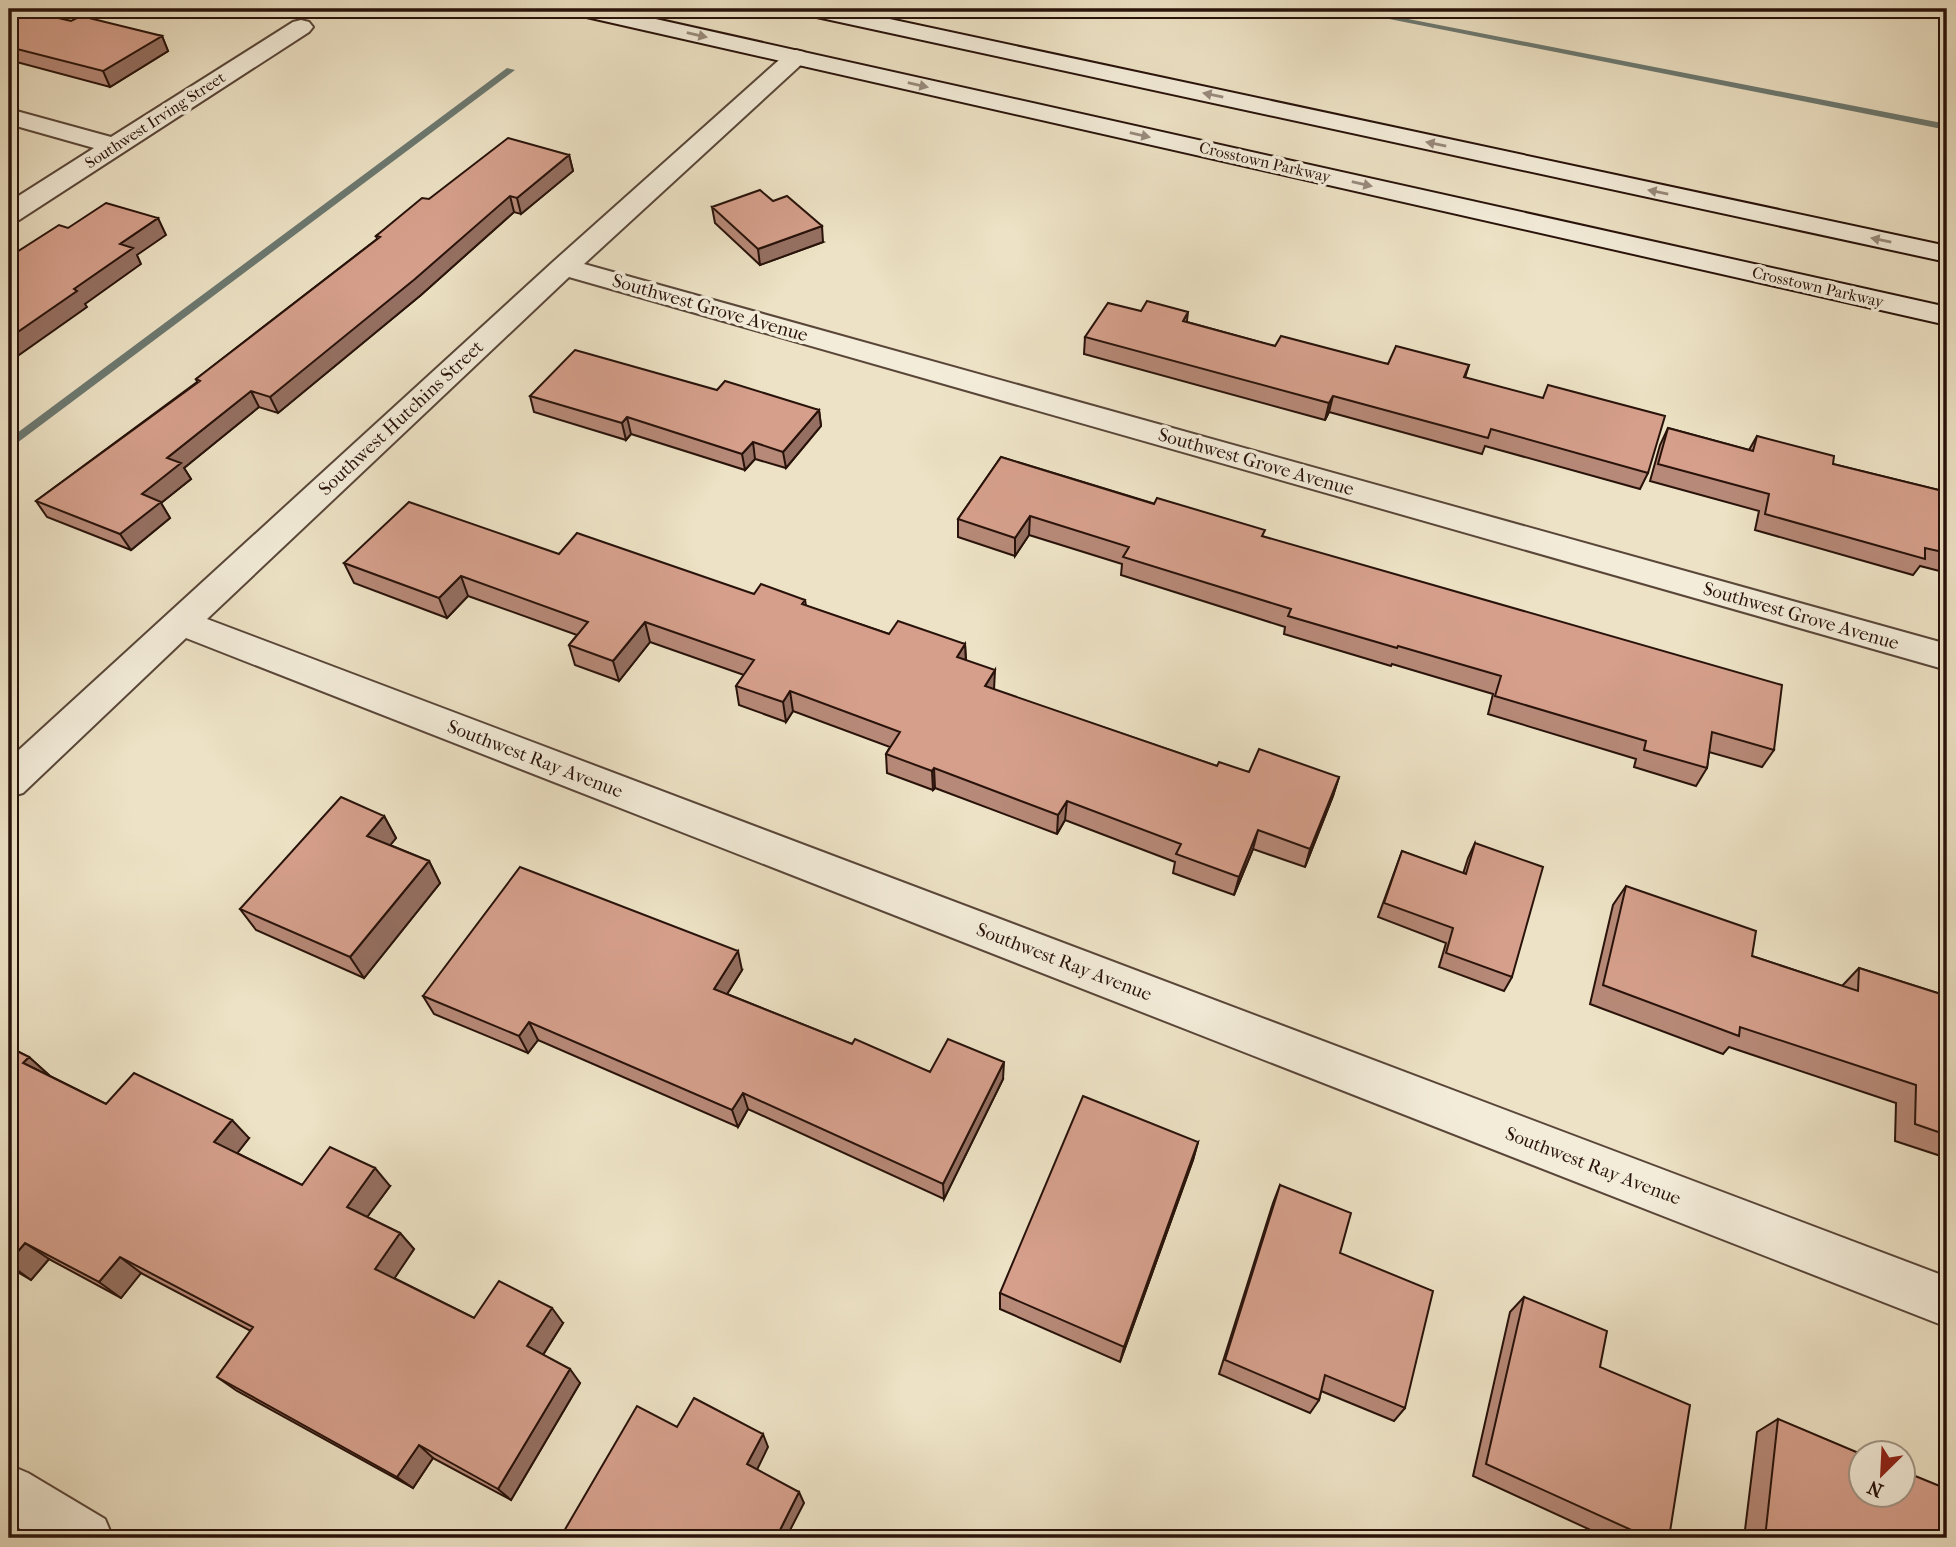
<svg xmlns="http://www.w3.org/2000/svg" width="1956" height="1547" viewBox="0 0 1956 1547" font-family="'IM FELL French Canon',serif">
<style>
.lines{fill:none;stroke-linecap:round;stroke-linejoin:round}
.stream{fill:#6c7971;fill-rule:evenodd}
.minor-casing{stroke:#594639;stroke-width:4}
.secondary-casing{stroke:#28120a;stroke-width:4}
.minor{fill:#f3ecd9;fill-rule:evenodd}
.secondary{fill:#f3ecd9;fill-rule:evenodd}
.wall{fill:#b78978;stroke:#28120a;stroke-width:2}
.shaded-wall{fill:#956f61;stroke:#28120a;stroke-width:2}
.building{fill:#d59f8b;stroke:#28120a;stroke-width:2}
.oneway{fill:#988a7c}
.labels{text-anchor:middle;dominant-baseline:central;stroke-width:7;stroke-linejoin:round;paint-order:stroke}
.far-street-label{font-size:16px;fill:#28120a;stroke:#f3ecd9}
.street-label{font-size:19px;fill:#28120a;stroke:#f3ecd9}
</style>
<rect width="100%" height="100%" fill="#ede2c5"/>
<filter id="stains"><feTurbulence type="fractalNoise" baseFrequency=".00286" numOctaves="4"/><feColorMatrix values="0 0 0 0 .2 0 0 0 0 .09 0 0 0 0 .02 0 0 0 .5 -.17"/></filter>
<radialGradient id="worn" r=".72"><stop offset=".6" stop-color="#630" stop-opacity="0"/><stop offset="1" stop-color="#630" stop-opacity=".3"/></radialGradient>
<g class="lines">
<path class="stream" d="M1339,9H1357L1947,124V130Z
M507,68L515,70L9,449V439Z"/>
<defs>
<path id="minor" d="M1933,9H1947V16L1936,14Z
M301,20L309,22L313,27L309,32L19,220L9,222V202L94,148L9,124V109L111,137L293,22Z
M796,50L804,52L808,57L804,62L584,264L1947,644V670L569,277L207,619L1947,1277V1327L186,638L23,793L9,797V759L554,261L788,52Z
M9,1465L28,1473L105,1519L113,1538H35L9,1522Z"/>
<path id="secondary" d="M571,9H611L1947,307V325L582,16L574,14Z
M801,9H843L1947,246V262L812,16L804,14Z"/>
</defs>
<use href="#minor" class="minor-casing"/>
<use href="#secondary" class="secondary-casing"/>
<use href="#minor" class="minor"/>
<use href="#secondary" class="secondary"/>
</g>
<path class="wall" d="M9,9L71,21L162,36L168,51L110,87L9,60Z
M569,155L573,171L521,214L514,212L421,295L278,413L259,407L184,468L191,479L161,503L170,518L131,550L47,517L36,501L197,382L196,379L377,239L376,236L429,199Z
M712,207L823,242L760,265L715,223Z
M1141,311L1187,322L1275,346L1388,364L1469,365L1465,378L1648,473L1640,489L1485,446L1482,454L1329,412L1325,420L1084,354L1085,337Z
M717,390L819,410L821,426L786,468L755,459L745,470L631,434L626,440L534,412L530,396Z
M1668,428L1749,450L1757,436L1833,464L1947,492V573L1920,566L1913,575L1755,530L1759,511L1650,481L1660,445Z
M1001,457L1264,537L1774,750L1762,767L1709,752L1707,768L1696,786L1634,767L1636,759L1488,714L1493,694L1392,664L1391,666L1284,634L1285,627L1121,575L1122,564L1029,535L1015,556L958,537V519Z
M559,554L754,594L805,600L806,606L889,634L965,644L966,660L994,690L1217,766L1249,772L1339,777L1333,796L1305,867L1253,849L1234,895L1173,873L1175,862L1065,820L1057,834L935,788L933,790L887,773L886,754L890,747L793,711L786,722L739,705L736,686L744,675L650,642L619,681L575,665L569,645L577,635L468,596L447,618L354,583L344,563Z
M384,816L396,838L390,845L429,861L440,883L364,978L256,930L240,909Z
M1475,843L1512,977L1504,991L1439,967L1446,943L1378,917L1402,851L1463,874L1468,858Z
M1626,886L1752,956L1842,986L1859,968L1947,996V1158L1895,1141L1896,1103L1729,1047L1723,1054L1590,1004L1613,905Z
M742,970L727,994L852,1044L930,1072L1003,1079L944,1199L748,1109L738,1127L538,1040L528,1053L434,1014L423,996Z
M9,1047L29,1057L50,1076L106,1104L249,1138L237,1153L302,1185L390,1186L367,1217L400,1233L414,1249L394,1278L474,1318L563,1323L543,1355L580,1383L511,1500L433,1458L413,1488L237,1391L217,1377L251,1331L141,1273L121,1298L49,1259L31,1280L9,1267Z
M1198,1142L1193,1160L1120,1362L1000,1309V1293Z
M1280,1185L1340,1253L1405,1408L1394,1421L1321,1391L1319,1400L1310,1413L1219,1374L1273,1203Z
M1524,1297L1600,1367L1669,1538H1608L1473,1476L1510,1312Z
M1778,1419L1947,1538H1744L1757,1432Z"/>
<path class="shaded-wall" d="M162,36L168,51L110,87L103,71Z
M569,155L573,171L521,214L517,198Z
M510,196L514,212L421,295L278,413L270,397Z
M158,218L166,235L137,255L141,264L85,304L87,307L9,362V338L74,289L120,244Z
M822,226L823,242L760,265L758,249Z
M1188,312L1186,329L1183,321Z
M251,391L259,407L184,468L191,479L161,503L170,518L131,550L120,534L142,494L167,458Z
M1333,396L1329,412L1325,420L1329,403Z
M819,410L821,426L786,468L783,452Z
M627,417L631,434L626,440L622,423Z
M753,442L755,459L745,470L742,454Z
M1030,516L1029,535L1015,556V538Z
M461,576L468,596L447,618L439,598Z
M645,622L650,642L619,681L613,661Z
M965,644L966,664L957,657Z
M995,670L994,690L985,686Z
M790,691L793,711L786,722L783,702Z
M934,768L935,788L933,790L932,771Z
M1339,777L1333,796L1305,867L1310,849Z
M1067,801L1065,820L1057,834L1058,815Z
M384,816L396,838L380,858L367,836Z
M1258,830L1253,849L1234,895L1239,877Z
M429,861L440,883L364,978L350,957Z
M738,951L742,970L719,1007L714,989Z
M529,1022L538,1040L528,1053L519,1036Z
M29,1057L50,1076L23,1063Z
M1004,1062L1003,1079L944,1199L943,1184Z
M743,1093L748,1109L738,1127L732,1110Z
M232,1120L249,1138L232,1160L214,1142Z
M1198,1142L1193,1160L1120,1362L1124,1347Z
M375,1168L390,1186L362,1224L347,1207Z
M400,1233L414,1249L390,1285L375,1269Z
M25,1243L49,1259L31,1280L9,1264V1262Z
M120,1257L141,1273L121,1298L99,1282Z
M552,1308L563,1323L539,1361L527,1346Z
M570,1369L580,1383L511,1500L498,1489Z
M763,1434L768,1447L754,1476L747,1464Z
M419,1445L433,1458L413,1488L397,1477Z
M799,1492L804,1503L786,1538H776Z"/>
<path class="building" d="M9,9H19L71,21L81,16L162,36L103,71L9,47Z
M508,138L569,155L517,198L510,196L415,279L270,397L251,391L167,458L181,463L142,494L161,502L120,534L36,501L200,381L196,379L380,237L376,236L422,198L429,199Z
M760,190L773,201L787,196L822,226L758,249L712,207Z
M106,203L158,218L120,244L133,248L74,289L77,291L9,338V257L59,225L68,228Z
M1147,301L1188,312L1183,321L1275,346L1281,336L1388,364L1396,346L1469,365L1464,377L1543,398L1548,385L1665,416L1648,473L1491,429L1488,438L1333,396L1329,403L1085,337L1108,303L1141,311Z
M575,350L717,390L725,381L819,410L783,452L753,442L742,454L627,417L622,423L530,396Z
M1668,428L1753,451L1757,436L1834,456L1833,464L1947,492V553L1925,548V559L1765,514L1769,494L1658,464Z
M1001,457L1154,504L1157,498L1265,530L1262,536L1782,685L1774,750L1712,732L1707,768L1644,750L1646,741L1495,696L1501,676L1398,646L1397,648L1288,616L1291,609L1123,557L1129,547L1030,516L1015,538L958,519Z
M409,502L559,554L577,533L754,594L761,584L805,600L802,604L889,634L898,621L965,644L957,657L995,670L985,686L1217,766L1219,762L1249,772L1259,749L1339,777L1310,849L1258,830L1239,877L1176,854L1181,844L1067,801L1058,815L934,768L932,771L886,754L900,732L790,691L783,702L736,686L754,660L645,622L613,661L569,645L588,622L461,576L439,598L344,563Z
M341,797L384,816L367,836L429,861L350,957L240,909Z
M1475,843L1543,867L1512,977L1446,953L1453,928L1384,903L1402,851L1466,874Z
M520,867L738,951L714,989L852,1044L855,1039L930,1072L948,1039L1004,1062L943,1184L743,1093L732,1110L529,1022L519,1036L423,996Z
M1626,886L1756,931L1752,956L1858,991L1859,968L1947,996V1135L1915,1124L1916,1085L1740,1027L1739,1036L1603,985Z
M9,1047L29,1057L23,1063L106,1104L134,1073L232,1120L214,1142L302,1185L330,1147L375,1168L347,1207L400,1233L375,1269L474,1318L499,1281L552,1308L527,1346L570,1369L498,1489L419,1445L397,1477L217,1377L253,1327L120,1257L99,1282L25,1243L9,1262Z
M1083,1096L1198,1142L1124,1347L1000,1293Z
M1280,1185L1351,1213L1340,1253L1433,1291L1405,1408L1325,1375L1319,1400L1225,1360Z
M1524,1297L1607,1331L1600,1367L1690,1405L1669,1538H1649L1486,1464Z
M694,1398L763,1434L747,1464L799,1492L776,1538H656L648,1533L645,1538H560L637,1406L677,1427Z
M1778,1419L1861,1454V1494H1903V1471L1947,1489V1538H1765Z"/>
<defs><path id="oneway-solid" d="M-6-.8H1V-3.2L6.5 0L1 3.2V.8H-6Z" transform="scale(1.75)"/></defs>
<g class="oneway">
<use href="#oneway-solid" transform="translate(697 35) rotate(13)"/>
<use href="#oneway-solid" transform="translate(918 85) rotate(13)"/>
<use href="#oneway-solid" transform="translate(1213 95) rotate(-168)"/>
<use href="#oneway-solid" transform="translate(1140 135) rotate(13)"/>
<use href="#oneway-solid" transform="translate(1436 144) rotate(-168)"/>
<use href="#oneway-solid" transform="translate(1362 184) rotate(13)"/>
<use href="#oneway-solid" transform="translate(1658 192) rotate(-168)"/>
<use href="#oneway-solid" transform="translate(1881 240) rotate(-168)"/>
</g>
<g class="labels">
<g class="far-street-label">
<text transform="translate(155 120) rotate(-33)">Southwest Irving Street</text>
<text transform="translate(1265 162) rotate(13)">Crosstown Parkway</text>
<text transform="translate(1818 287) rotate(13)">Crosstown Parkway</text>
</g>
<g class="street-label">
<text transform="translate(710 308) rotate(16)">Southwest Grove Avenue</text>
<text transform="translate(401 418) rotate(-43)">Southwest Hutchins Street</text>
<text transform="translate(1256 462) rotate(16)">Southwest Grove Avenue</text>
<text transform="translate(1801 616) rotate(16)">Southwest Grove Avenue</text>
<text transform="translate(535 759) rotate(21)">Southwest Ray Avenue</text>
<text transform="translate(1064 962) rotate(21)">Southwest Ray Avenue</text>
<text transform="translate(1593 1166) rotate(21)">Southwest Ray Avenue</text>
</g>
</g>
<rect width="1956" height="1547" fill="none" stroke="#ede2c5" stroke-width="35"/>
<rect x="10" y="10" width="1935" height="1526" fill="none" stroke="#28120a" stroke-width="3.5"/>
<rect x="18" y="18" width="1921" height="1512" fill="none" stroke="#28120a" stroke-width="2"/>
<g transform="translate(1882 1474) rotate(204)"><circle r="33" fill="#f3ecd9" stroke="#a29586" stroke-width="2"/>
<path d="M0-5L12 26L0 18L-12 26Z" fill="#8f2418"/>
<text y="-10" font-size="19" font-weight="bold" text-anchor="middle" fill="#28120a">N</text>
</g>
<rect width="100%" height="100%" filter="url(#stains)"/>
<rect width="100%" height="100%" fill="url(#worn)"/>
</svg>
